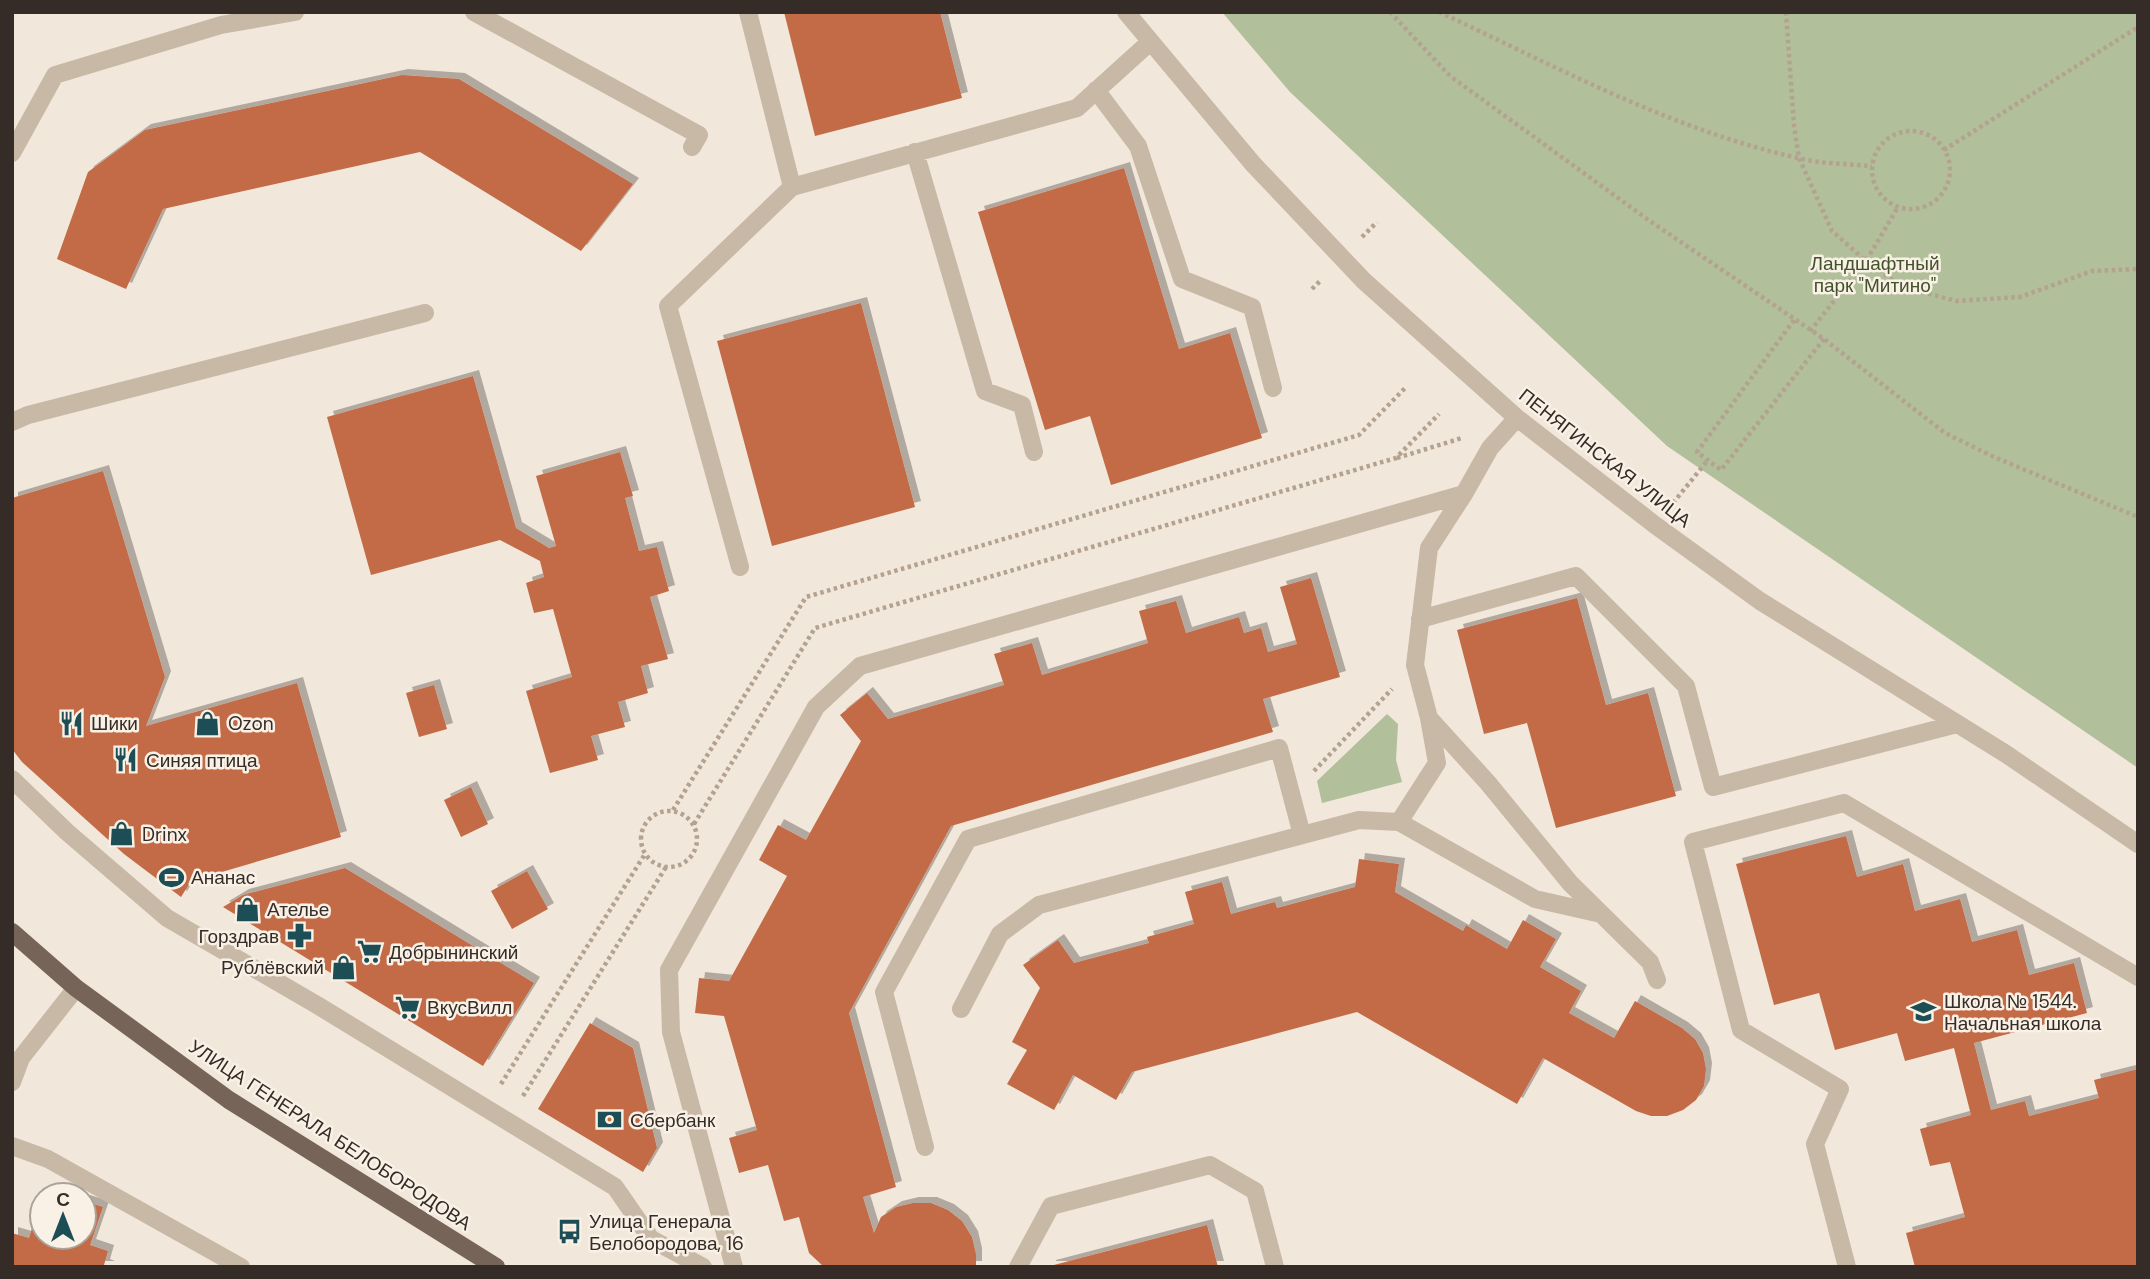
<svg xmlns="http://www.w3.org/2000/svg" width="2150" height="1279" viewBox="0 0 2150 1279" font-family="'DM Sans',sans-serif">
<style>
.green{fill:#b1bf9a}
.building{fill:#c36b46;filter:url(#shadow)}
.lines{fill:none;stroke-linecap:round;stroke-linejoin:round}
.path{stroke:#b4a291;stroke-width:4.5;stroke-dasharray:3.5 3.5;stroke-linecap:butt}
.minor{stroke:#c8b8a6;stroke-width:18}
.major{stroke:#766458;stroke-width:18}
.labels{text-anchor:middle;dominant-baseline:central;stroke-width:5;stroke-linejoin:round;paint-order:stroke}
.park-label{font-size:19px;fill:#42522b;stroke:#f9f1e6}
.street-label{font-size:19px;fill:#352c27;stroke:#f9f1e6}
.poi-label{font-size:19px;fill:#352c27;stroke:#f9f1e6;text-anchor:start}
</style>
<defs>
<filter id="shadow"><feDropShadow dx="6" dy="-6" stdDeviation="0" flood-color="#0004"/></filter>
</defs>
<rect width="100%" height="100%" fill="#f1e7da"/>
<path class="green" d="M1222,12H2138V768L1667,446L1290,92Z
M1387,714L1398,724L1396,760L1402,782L1322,803L1317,781Z"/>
<path class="building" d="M784,12H940L962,98L815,136Z
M402,75L459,79L633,184L581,251L420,152L163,209L126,289L57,259L88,172L145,130Z
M1124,168L1179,349L1230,333L1262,438L1111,485L1090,416L1045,430L978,212Z
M861,303L915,507L772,546L717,341Z
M473,376L516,528L549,548L556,546L536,476L620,452L633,496L625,498L639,551L657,547L669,591L650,597L668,659L641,666L648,693L618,702L625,727L591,736L598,760L550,773L526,691L572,677L553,609L534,613L526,583L544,577L540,561L500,540L371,575L327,417Z
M103,471L165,677L146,726L297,683L341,837L191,881L181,897L124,854L22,762L12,749V498Z
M1311,578L1340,677L1263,699L1273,732L951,826L849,1013L896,1187L863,1197L874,1233L881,1217L896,1207L913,1203H931L948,1210L962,1221L972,1237L976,1254V1267H824L809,1253L799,1217L784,1221L768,1165L739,1173L729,1138L757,1130L724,1016L695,1013L699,978L729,981L787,876L759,860L778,825L806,840L861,741L840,715L867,693L888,719L1004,685L994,654L1032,643L1042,675L1148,643L1139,611L1176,601L1186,633L1239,617L1244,633L1261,628L1268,652L1297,644L1280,587Z
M1577,598L1606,705L1648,693L1676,796L1556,828L1527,723L1484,734L1457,630Z
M434,685L447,729L419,737L406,693Z
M471,787L488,824L461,837L444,800Z
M1846,836L1857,877L1903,864L1915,911L1960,899L1972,942L2017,930L2029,975L2074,963L2087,1013L1974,1043L1991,1110L2025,1101L2029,1116L2099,1098L2094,1080L2138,1069V1267H1915L1906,1233L1965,1217L1950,1162L1930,1166L1920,1129L1971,1115L1954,1048L1905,1061L1897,1033L1835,1050L1819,993L1774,1005L1736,864Z
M1359,859L1399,864L1395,892L1463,931L1466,925L1507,949L1523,920L1556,939L1540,967L1581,991L1569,1013L1614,1038L1635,1001L1682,1028L1695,1039L1703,1053L1706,1069L1704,1086L1696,1100L1683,1110L1667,1116H1651L1636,1111L1543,1058L1517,1104L1357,1012L1132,1072L1116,1100L1073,1075L1054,1110L1007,1084L1027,1050L1012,1042L1040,988L1023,965L1058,940L1074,963L1149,943L1147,937L1194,924L1185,892L1222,882L1231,914L1275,902L1277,908L1355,887Z
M345,868L534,983L483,1066L223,907L243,895Z
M527,871L548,909L512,929L491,891Z
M590,1023L633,1048L657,1148L643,1172L538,1109Z
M84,1201L103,1207L90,1245L108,1251L104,1265L109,1267H12V1233L29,1238L33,1225L42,1228V1237H84Z
M1207,1225L1218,1267H1050V1266Z"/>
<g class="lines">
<path class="path" d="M1390,12L1450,76L1647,219L1824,339L1945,433L1994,457L2138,517
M1439,12C1555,66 1672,130 1798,158C1822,164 1847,164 1872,166
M1786,12L1794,126L1799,158L1832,231L1866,261L1898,207
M1872 170a39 39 0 1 1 78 0a39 39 0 1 1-78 0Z
M1944,150L2138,27
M1362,237L1377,222
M1312,289L1320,281
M1794,320L1697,452L1721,470L1824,339
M1810,331L1866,261L1901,286L1956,301L2020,297L2092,271L2138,269
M1397,458L1462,438
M1673,503L1708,460
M1314,771L1392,689
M673,810L806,597L1359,435L1407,386
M641 839a28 28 0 1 1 56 0a28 28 0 1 1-56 0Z
M694,824L815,628L1396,458L1439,414
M501,1084L645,854
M523,1096L666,867"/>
<path class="minor" d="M474,12L699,135L692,147
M748,12L792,187
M1126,12L1253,164L1364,281L1517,418L1655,525L1760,601L2006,754L2138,844
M1096,90L1138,146L1182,279L1252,307L1273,388
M915,152L985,391L1022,405L1034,452
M12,153L55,75L221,25L295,12
M12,422L28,415L425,313
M1464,494L1429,548L1415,665L1429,718L1488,783L1570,883L1650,962L1657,980
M740,567L668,306L792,187L1077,108L1150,42
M1420,619L1576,576L1686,686L1713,787L1957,724
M1429,718L1437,763L1399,822L1535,899L1601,914
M12,779L67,832L167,918L317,1005L615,1187L651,1239L703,1267
M961,1009L1000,934L1039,905L1359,820L1399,822
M12,1082L21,1058L76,988
M12,1146L48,1159L241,1267
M925,1147L884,992L968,839L1279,748L1302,835
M734,1267L671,1032L669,970L816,707L860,666L1464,494L1490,448L1517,418
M1018,1267L1051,1206L1210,1165L1255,1191L1275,1267
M1847,1267L1815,1144L1840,1089L1741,1030L1693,842L1844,803L2138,977"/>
<path class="major" d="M12,932L76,988L229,1100L496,1267"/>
</g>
<defs>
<symbol id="restaurant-bare" viewBox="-9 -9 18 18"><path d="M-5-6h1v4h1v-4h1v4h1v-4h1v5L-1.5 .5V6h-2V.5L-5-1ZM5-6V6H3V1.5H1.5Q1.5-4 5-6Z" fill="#1e4e55" stroke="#f9f1e6" stroke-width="2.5" paint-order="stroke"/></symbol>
<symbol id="shop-bare" viewBox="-9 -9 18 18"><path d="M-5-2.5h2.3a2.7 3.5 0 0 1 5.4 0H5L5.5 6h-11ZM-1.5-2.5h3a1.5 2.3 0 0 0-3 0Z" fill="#1e4e55" stroke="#f9f1e6" stroke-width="2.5" paint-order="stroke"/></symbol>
<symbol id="stadium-bare" viewBox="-9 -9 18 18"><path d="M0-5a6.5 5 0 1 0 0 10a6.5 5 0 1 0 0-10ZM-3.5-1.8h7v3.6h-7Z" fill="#1e4e55" stroke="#f9f1e6" stroke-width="2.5" paint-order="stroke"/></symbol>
<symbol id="pharmacy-bare" viewBox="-9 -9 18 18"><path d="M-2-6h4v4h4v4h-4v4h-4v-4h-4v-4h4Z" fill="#1e4e55" stroke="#f9f1e6" stroke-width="2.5" paint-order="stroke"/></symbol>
<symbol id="supermarket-bare" viewBox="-9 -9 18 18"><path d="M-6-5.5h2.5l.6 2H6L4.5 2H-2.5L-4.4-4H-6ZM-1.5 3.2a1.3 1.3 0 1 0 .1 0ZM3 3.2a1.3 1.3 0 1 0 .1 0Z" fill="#1e4e55" stroke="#f9f1e6" stroke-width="2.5" paint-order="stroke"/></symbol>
<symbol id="school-bare" viewBox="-9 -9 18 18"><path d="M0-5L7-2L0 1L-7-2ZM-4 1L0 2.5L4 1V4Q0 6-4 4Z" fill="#1e4e55" stroke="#f9f1e6" stroke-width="2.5" paint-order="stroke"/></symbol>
<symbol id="bank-bare" viewBox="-9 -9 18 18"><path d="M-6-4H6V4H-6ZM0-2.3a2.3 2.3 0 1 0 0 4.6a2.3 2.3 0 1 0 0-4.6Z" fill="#1e4e55" stroke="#f9f1e6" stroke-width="2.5" paint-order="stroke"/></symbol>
<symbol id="bus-bare" viewBox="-9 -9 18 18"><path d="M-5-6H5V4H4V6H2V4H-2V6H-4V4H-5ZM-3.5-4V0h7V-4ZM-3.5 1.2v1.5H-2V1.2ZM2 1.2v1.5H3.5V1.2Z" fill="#1e4e55" stroke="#f9f1e6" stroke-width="2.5" paint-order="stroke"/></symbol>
</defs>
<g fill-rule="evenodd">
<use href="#restaurant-bare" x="54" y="706" width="35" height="35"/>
<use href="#shop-bare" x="190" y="706" width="35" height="35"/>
<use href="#restaurant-bare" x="108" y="742" width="35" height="35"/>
<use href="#shop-bare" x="104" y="816" width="35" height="35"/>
<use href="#stadium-bare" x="154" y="860" width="35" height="35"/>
<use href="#shop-bare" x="230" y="892" width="35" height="35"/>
<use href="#pharmacy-bare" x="282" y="918" width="35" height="35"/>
<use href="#supermarket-bare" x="352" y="934" width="35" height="35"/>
<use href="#shop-bare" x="326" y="950" width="35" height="35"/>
<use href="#supermarket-bare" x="390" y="990" width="35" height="35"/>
<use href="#school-bare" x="1906" y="994" width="35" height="35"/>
<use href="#bank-bare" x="592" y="1102" width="35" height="35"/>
<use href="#bus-bare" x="552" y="1214" width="35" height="35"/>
</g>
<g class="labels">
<g class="park-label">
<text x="1875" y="263">Ландшафтный<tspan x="1875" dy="22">парк "Митино"</tspan></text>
</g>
<g class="street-label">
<text transform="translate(1605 458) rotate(38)">ПЕНЯГИНСКАЯ УЛИЦА</text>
<text transform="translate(330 1135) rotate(33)">УЛИЦА ГЕНЕРАЛА БЕЛОБОРОДОВА</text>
</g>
<g class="poi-label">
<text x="91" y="723">Шики</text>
<text x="228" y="723">Ozon</text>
<text x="146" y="760">Синяя птица</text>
<text x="142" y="834">Drinx</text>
<text x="191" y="877">Ананас</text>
<text x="267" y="909">Ателье</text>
<text x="279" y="936" text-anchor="end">Горздрав</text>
<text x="389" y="952">Добрынинский</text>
<text x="324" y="967" text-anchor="end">Рублёвский</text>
<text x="1944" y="1001">Школа № 1544.<tspan x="1944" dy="22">Начальная школа</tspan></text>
<text x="427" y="1007">ВкусВилл</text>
<text x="630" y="1120">Сбербанк</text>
<text x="589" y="1221">Улица Генерала<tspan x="589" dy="22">Белобородова, 16</tspan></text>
</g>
</g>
<rect width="2150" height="1279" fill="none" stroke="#352c27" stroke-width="28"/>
<g transform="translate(63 1216)"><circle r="33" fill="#f9f1e6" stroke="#aba29a" stroke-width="2"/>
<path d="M0-5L12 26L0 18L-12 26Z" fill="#1e4e55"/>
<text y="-10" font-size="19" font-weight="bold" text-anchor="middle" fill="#352c27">С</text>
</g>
</svg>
